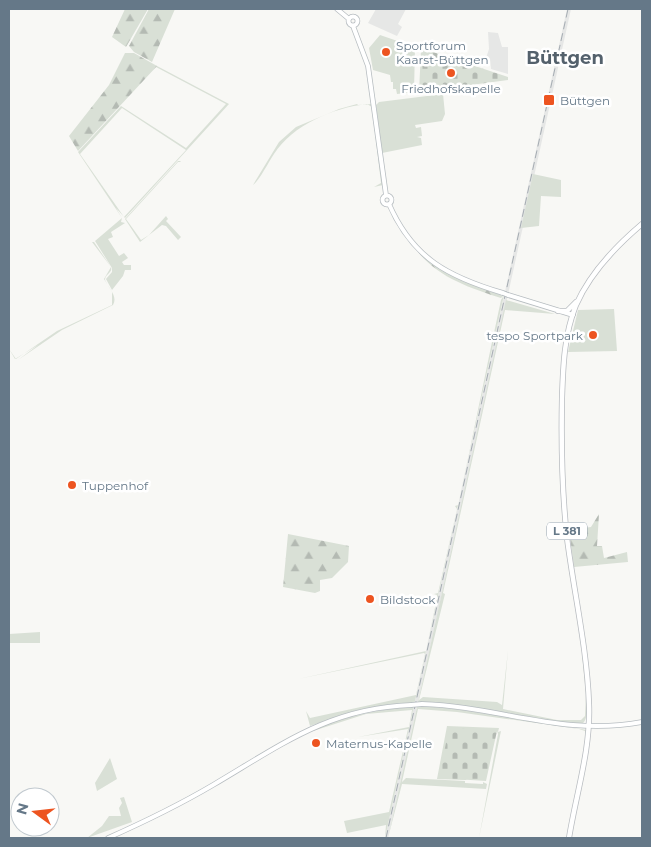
<svg xmlns="http://www.w3.org/2000/svg" width="651" height="847" viewBox="0 0 651 847" font-family="Montserrat,sans-serif">
<style>
.built{fill:#e6e7e6}
.green{fill:#d9e0d6;fill-rule:evenodd}
.forest{fill:url(#forest-firs)}
.cemetery{fill:url(#cemetery-stones)}
.lines{fill:none;stroke-linecap:round;stroke-linejoin:round}
.stream{stroke:#c0cacf;stroke-width:1}
.secondary-casing{stroke:#b7bdc1;stroke-width:5.5}
.primary-casing{stroke:#b8bcc0;stroke-width:6}
.secondary{stroke:#fff;stroke-width:4}
.primary{stroke:#fff;stroke-width:4.5}
.rail{stroke:#a5acb2;stroke-width:1;stroke-dasharray:8 4;stroke-linecap:butt}
.secondary-bridge-casing{stroke:#b7bdc1;stroke-width:5.5;stroke-linecap:butt}
.secondary-bridge{stroke:#fff;stroke-width:4}
.poi-dot{fill:#ed5420;stroke:#fff;stroke-width:2}
.labels{text-anchor:middle;dominant-baseline:central;stroke-width:5;stroke-linejoin:round;paint-order:stroke}
.shield{fill:#fff;stroke:#93a0ac;stroke-width:1}
.shield-label{font-size:11px;font-weight:bold;fill:#657888}
.poi-label{font-size:12px;fill:#657888;stroke:#fff;text-anchor:start}
.district-label{font-size:18px;font-weight:bold;fill:#54616c;stroke:#fff}
</style>
<defs>
<pattern id="forest-firs" width="22" height="20" patternUnits="userSpaceOnUse" patternTransform="scale(1.25)"><rect width="22" height="20" fill="#d9e0d6"/><path d="M5 1l3.5 6h-7zM16 11l3.5 6h-7z" fill="#b4bab3"/></pattern>
<pattern id="cemetery-stones" width="16" height="16" patternUnits="userSpaceOnUse" patternTransform="scale(1.25)"><rect width="16" height="16" fill="#d9e0d6"/><path d="M2 7V4a2 2 0 0 1 4 0v3zM10 15v-3a2 2 0 0 1 4 0v3z" fill="#b4bab3"/></pattern>
</defs>
<rect width="100%" height="100%" fill="#f8f8f5"/>
<path class="built" d="M376,9H406L398,24L402,27L397,36L368,23Z
M567,9H571L388,838H385Z
M488,32L498,33L502,47H508V74L491,69L490,59L486,58L489,49Z"/>
<path class="green" d="M380,35L415,47L414,92L397,94L396,89H393V82H391L390,75L373,70L369,48Z
M157,66L229,104L125,218L116,208L122,218L121,222L125,223L111,232L113,237L108,239L119,256L124,253L128,258L122,262L124,265H131V270H125L123,276L112,290L106,279L112,272V268L95,241L122,218L78,152L121,106L186,148L226,104L156,67ZM122,108L186,150L124,217L80,154Z
M443,94L445,114L442,121L415,125L416,128L421,127L422,136L417,137L421,138L422,145L382,153L376,105L379,102Z
M357,104L358,105L372,104L383,185L374,187L381,183L372,107L367,104C332,108 293,125 274,154C268,163 259,181 253,185L279,142L296,127L339,109Z
M178,161H180L181,162H178L126,219L141,240L149,235L166,216L168,219L166,221L181,237L178,240L166,226L162,225L140,242L125,219Z
M533,174L561,180V197L541,196L539,226L521,228Z
M92,242L9,298L92,242H94L111,267C113,273 105,274 105,280C109,289 118,296 113,305L62,330L18,360L38,345L15,359L9,349L16,359L57,331L112,305V292L104,279L111,267Z
M504,295L385,838L386,825L347,833L344,821L389,812L408,729L358,737L409,727L412,710L366,714L313,731L312,729C346,717 378,709 413,706L414,703L354,711L310,726L306,711L310,718L416,695L425,654L424,653L298,679L426,651L437,598V595L434,594L438,593L457,509L455,506L458,505C473,437 486,368 501,300Z
M506,300L555,314L505,310L443,593L445,594L419,700L423,697L497,702L502,705L508,650L503,709L557,720H581L585,716L586,694L582,654C587,666 592,716 583,723L575,724L418,702Z
M614,309L617,351L568,352L578,310Z
M40,632V643H9V634Z
M423,706L457,709L587,730L586,735L585,731L579,729L457,712L418,709L402,782L406,778L465,781V783L483,784V782L487,784L486,789L402,784L388,838L417,707Z
M447,726L499,728L498,732L501,731L479,838L498,734L497,731L466,780L437,779Z
M110,758L117,779L97,791L95,783Z
M124,797L132,822L87,838L102,826L109,816H121L119,808L122,803L120,798Z"/>
<path class="forest" d="M125,9H148L126,47L112,37Z
M149,9H175L152,62L134,52L129,46Z
M125,53H134L157,66L78,151L69,136L109,85Z
M416,249L452,276L503,296L501,298C470,288 436,277 416,249Z
M599,514L597,546H602L604,558L627,552L628,562L574,567L569,530L591,527Z
M288,534L349,546L348,562L332,578L320,580V591L315,593L283,587Z"/>
<path class="cemetery" d="M421,48L508,77V80L419,92L421,50H419Z
M449,728L497,731L486,781L439,778Z"/>
<g class="lines">
<path class="stream" d="M122,9H124"/>
<defs>
<path id="secondary" d="M337,9L349,19
M348.5 21a4.5 4.5 0 1 1 9 0a4.5 4.5 0 1 1-9 0Z
M353,26L368,66L386,195
M382.5 200a4.5 4.5 0 1 1 9 0a4.5 4.5 0 1 1-9 0Z
M389,204C413,259 449,277 503,293
M508,295L573,315
M422,704C498,706 563,737 642,722
M108,838C144,822 179,805 213,785C281,745 329,708 411,705"/>
<path id="primary" d="M558,311H567L576,302
M569,838C576,794 591,749 589,704C587,648 574,593 567,538C562,492 561,445 562,398C563,367 564,335 576,305C590,273 616,246 642,224"/>
</defs>
<use href="#secondary" class="secondary-casing"/>
<use href="#primary" class="primary-casing"/>
<use href="#secondary" class="secondary"/>
<use href="#primary" class="primary"/>
<path class="rail" d="M386,838L568,9"/>
<defs>
<path id="secondary-bridge" d="M503,293L508,295
M411,705L422,704"/>
</defs>
<use href="#secondary-bridge" class="secondary-bridge-casing"/>
<use href="#secondary-bridge" class="secondary-bridge"/>
</g>
<g class="poi-dot">
<circle cx="386" cy="52" r="5"/>
<circle cx="451" cy="73" r="5"/>
<rect x="543" y="94" width="12" height="12" rx="2.5"/>
<circle cx="593" cy="335" r="5"/>
<circle cx="72" cy="485" r="5"/>
<circle cx="370" cy="599" r="5"/>
<circle cx="316" cy="743" r="5"/>
</g>
<g class="labels">
<rect class="shield" x="547" y="522.5" width="40" height="17" rx="4"/>
<g class="shield-label">
<text x="567" y="531">L 381</text>
</g>
<g class="poi-label">
<text x="396" y="45">Sportforum<tspan x="396" dy="14">Kaarst-Büttgen</tspan></text>
<text x="451" y="88" text-anchor="middle">Friedhofskapelle</text>
<text x="560" y="100">Büttgen</text>
<text x="583" y="335" text-anchor="end">tespo Sportpark</text>
<text x="82" y="485">Tuppenhof</text>
<text x="380" y="599">Bildstock</text>
<text x="326" y="743">Maternus-Kapelle</text>
</g>
<g class="district-label">
<text x="565" y="58">Büttgen</text>
</g>
</g>
<rect width="651" height="847" fill="none" stroke="#657888" stroke-width="20"/>
<g transform="translate(35 812) rotate(285)"><circle r="24" fill="#ffffff" stroke="#c1c9cf"/>
<path d="M0-4L9 19L0 12L-9 19Z" fill="#ed5420"/>
<text y="-8" font-size="14" font-weight="bold" text-anchor="middle" fill="#657888">N</text>
</g>
</svg>
